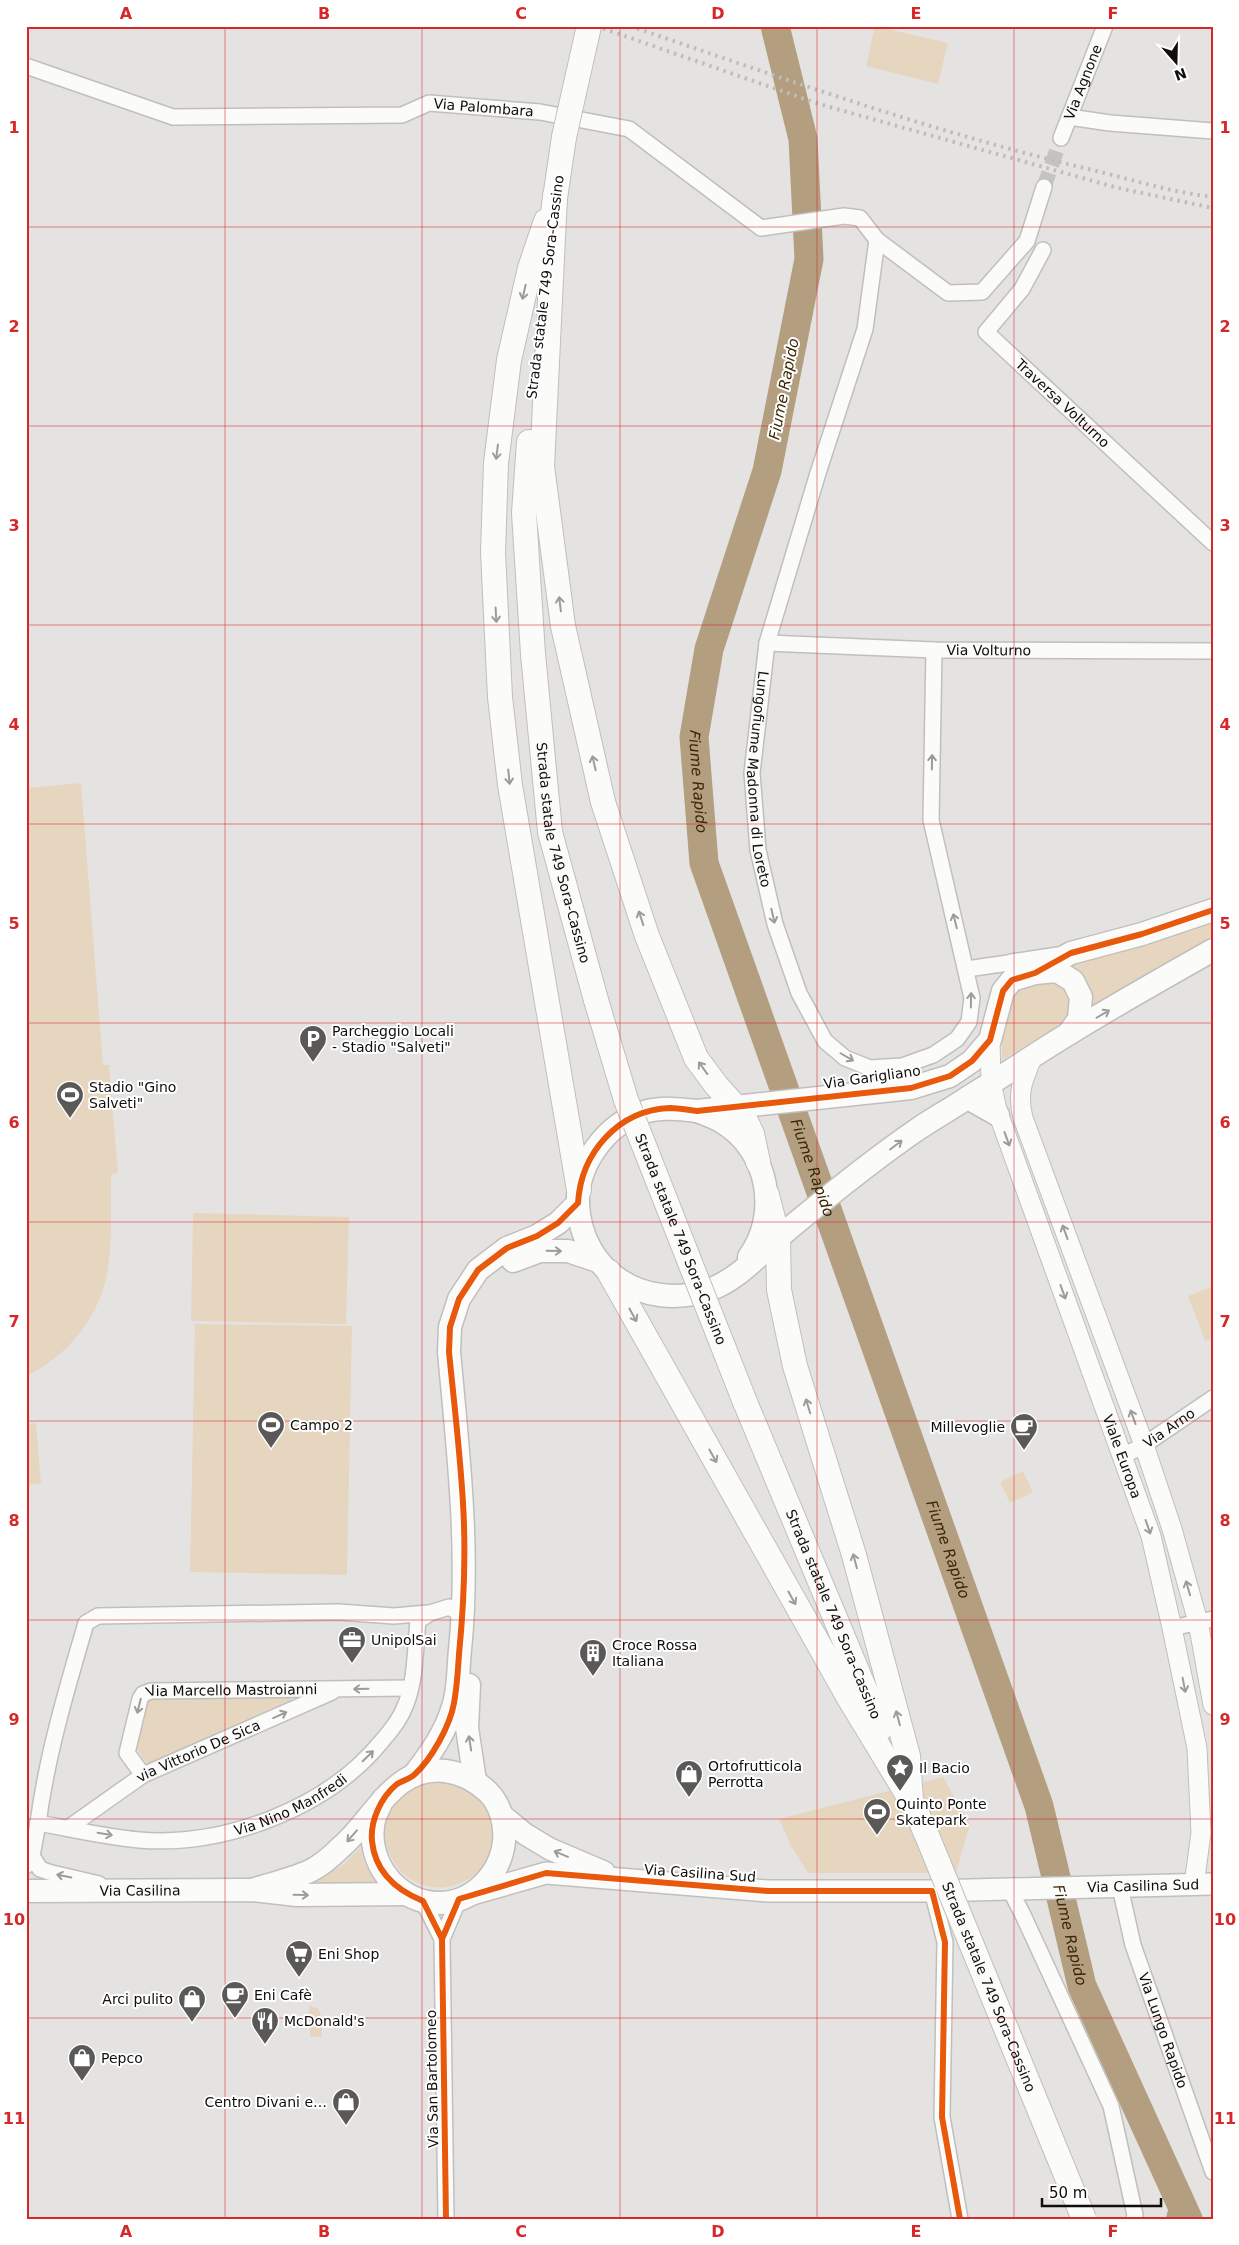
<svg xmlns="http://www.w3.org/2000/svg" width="1239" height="2245" viewBox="0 0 1239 2245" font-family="'DejaVu Sans',sans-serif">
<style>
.green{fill:#e6d6bf}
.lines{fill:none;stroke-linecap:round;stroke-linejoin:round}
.canal{stroke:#b39e80;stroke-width:16}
.river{stroke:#b39e80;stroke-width:29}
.minor-tunnel{stroke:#c5c3c1;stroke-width:15;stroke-dasharray:15 8;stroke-linecap:butt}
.minor-casing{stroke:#c1bfbe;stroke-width:18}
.tertiary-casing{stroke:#c1bfbe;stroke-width:21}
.secondary-casing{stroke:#c1bfbe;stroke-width:24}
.primary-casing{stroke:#c1bfbe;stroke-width:25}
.trunk-casing{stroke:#c1bfbe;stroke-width:26}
.minor{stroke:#fbfbfa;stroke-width:15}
.tertiary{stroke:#fbfbfa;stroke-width:19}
.secondary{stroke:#fbfbfa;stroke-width:21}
.primary{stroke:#fbfbfa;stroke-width:22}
.trunk{stroke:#fbfbfa;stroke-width:24}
.rail{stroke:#bdbdbc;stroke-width:4;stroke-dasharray:2.5 5;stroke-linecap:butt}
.trunk-bridge-casing{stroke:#c1bfbe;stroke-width:26;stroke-linecap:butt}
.trunk-bridge{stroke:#fbfbfa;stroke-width:24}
.cycleway-casing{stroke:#fff;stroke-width:9}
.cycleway{stroke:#e8590c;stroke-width:6}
.oneway{stroke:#9d9c9b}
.grid{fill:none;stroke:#d62828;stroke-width:1;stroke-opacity:0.55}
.labels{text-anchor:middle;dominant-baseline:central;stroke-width:4;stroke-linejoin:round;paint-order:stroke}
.street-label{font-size:14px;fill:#0f0e0c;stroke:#fff}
.poi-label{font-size:14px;fill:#0f0e0c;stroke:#fff;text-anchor:start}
.water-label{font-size:15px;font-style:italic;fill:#392500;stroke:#fff}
.neatline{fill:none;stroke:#d62828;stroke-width:2}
.grid-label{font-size:16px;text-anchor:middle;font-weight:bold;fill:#d62828}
</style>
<rect width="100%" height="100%" fill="#e5e3e1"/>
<path class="green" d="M875,26L948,43L938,84L866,66Z
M81,783L103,1065H109L118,1173L111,1175C110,1205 113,1237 108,1267C102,1314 69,1356 26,1376V788Z
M1213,919V936L1092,1009L1086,980L1069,963Z
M1051,977L1072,992L1069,1016L1053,1029L1002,1060C1002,1035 999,1004 1022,987C1029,982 1042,980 1051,977Z
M193,1213L349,1217L346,1324L191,1321Z
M1213,1286V1338L1205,1341L1188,1296Z
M195,1324L352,1326L347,1575L190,1572Z
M36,1423L41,1484L26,1485V1424Z
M1023,1471L1033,1492L1010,1503L1000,1482Z
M284,1693L291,1698L290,1705L155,1765L147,1764L137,1749L147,1700L152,1696Z
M943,1777L970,1824L956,1873H808L792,1848L779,1819Z
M420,1778L477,1788L497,1822C494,1834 494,1849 489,1860C486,1869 475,1876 467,1880C427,1902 385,1873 384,1829C384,1822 386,1810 391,1803C398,1794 411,1786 420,1778Z
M360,1848L364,1862L378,1884H307L343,1865Z
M309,2006L318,2008L322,2018V2037H310Z"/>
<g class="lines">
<path class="canal" d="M1174,2219L1179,2199"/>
<path class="river" id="s1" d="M775,26L803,139L809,259L767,471L709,649L694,737L704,863L1039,1806L1082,1986L1188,2219"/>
<path class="minor-tunnel" d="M1044,187L1061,138"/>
<defs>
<g id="minor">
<path id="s2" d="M26,66L173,117L402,115L429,103L540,112L629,129L761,228L844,216L860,218L877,240L948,293L982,292L1027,241L1044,187"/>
<path d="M1069,117L1110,123L1213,131"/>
<path id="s3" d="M1061,138L1105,26"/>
<path id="s4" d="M877,240L865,329L818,473L767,643L752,773L758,850L775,924L799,993L825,1041L845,1058L870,1068L902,1066L933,1055L957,1039L969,1022L972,998L931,820L934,650"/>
<path id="s5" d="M1043,250L1022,289L986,332L1213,543"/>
<path id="s6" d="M767,643L934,650L1213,651"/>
<path d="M1011,962L1058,955"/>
<path d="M967,969L1008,963L1035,973"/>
<path id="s7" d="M1123,1456L1144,1445L1213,1398"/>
<path d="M1172,1628L1213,1619"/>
<path id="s8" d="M143,1775L127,1753L140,1699L143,1694L151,1691L410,1688"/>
<path d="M38,1823C47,1755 67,1688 86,1623L98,1616L338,1612L394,1616L428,1613"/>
<path id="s9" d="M68,1828L143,1775L332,1692"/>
<path d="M32,1856L40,1869L52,1873L99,1884"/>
<path id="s10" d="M26,1866L32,1856L38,1823C72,1829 106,1837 139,1840C225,1847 327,1808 381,1742C391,1731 401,1718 406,1704C416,1679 415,1648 418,1621L430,1613L449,1607L463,1615"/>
<path id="s11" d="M1120,1887L1133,1945L1213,2172"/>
<path d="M1009,1888L1023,1915L1111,2106L1135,2215L1134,2219"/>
<path d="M932,1891L945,1942L942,2117L960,2219"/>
<path d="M423,1901L442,1939"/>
<path d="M446,2219L442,1939L459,1899"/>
</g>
<g id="tertiary">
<path id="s12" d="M990,1040L991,1082L997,1110L1151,1536L1172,1628L1197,1748L1201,1833L1194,1885"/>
<path d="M1032,1058C1022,1082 1017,1093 1023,1118L1144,1445L1172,1529L1198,1622L1213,1705"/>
</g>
<g id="secondary">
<path d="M502,1815L525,1834L550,1849L604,1872"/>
<path id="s13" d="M469,1895L546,1873L768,1891H932L1213,1884"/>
</g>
<g id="primary">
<path d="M1213,910L1142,934L1071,953L1035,973L1012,980L1003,991L990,1040L972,1061L950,1076L911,1088L697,1111C679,1109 661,1107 644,1112C606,1124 576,1165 578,1205C582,1272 643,1310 706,1291C740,1280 764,1249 791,1227C832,1193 874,1159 918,1129C934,1118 951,1109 967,1098C1002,1077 1035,1054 1070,1033C1117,1004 1165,977 1213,950"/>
<path d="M1035,973L1057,971L1073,981L1081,997L1079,1019L1069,1033"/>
<path d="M968,1098L998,1115"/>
<path d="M697,1111C705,1114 714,1117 722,1122C769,1150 780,1214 749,1257"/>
<path d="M513,1261L540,1251H568L598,1261"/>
<path d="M469,1685L467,1728L475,1781"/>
<path d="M414,1775C431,1753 445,1733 453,1707C459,1689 458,1668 460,1650C470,1550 458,1451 449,1352L450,1327L459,1299L478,1270L507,1248L537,1236L558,1223L578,1203"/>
<path d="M252,1890C271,1884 292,1879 310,1871C320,1866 332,1856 340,1848C374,1820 393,1765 445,1771C462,1773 475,1780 488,1792C500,1804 506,1824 504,1841C501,1873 474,1903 439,1903C396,1903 365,1860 374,1820C376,1813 380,1806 383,1799"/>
<path id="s14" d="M26,1891L252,1890L297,1895L405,1894"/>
</g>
<g id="trunk">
<path d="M555,196L542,466L563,626L603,802L647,936L696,1058L716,1085L743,1115L752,1134L758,1162"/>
<path d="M553,212L564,137"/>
<path d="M546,221L530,268L509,360L496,463L493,552L500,697L510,785L579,1190"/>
<path id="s15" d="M529,442L524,513L533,654L550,832L596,1000"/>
<path d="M767,1195L778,1238L779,1290L795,1366L854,1555L908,1756L911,1801"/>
<path d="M609,1272L849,1698L909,1797"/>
<path id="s16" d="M745,1402L881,1728"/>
<path d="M905,1786L928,1838"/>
</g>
</defs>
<use href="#minor" class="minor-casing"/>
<use href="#tertiary" class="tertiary-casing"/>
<use href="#secondary" class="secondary-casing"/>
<use href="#primary" class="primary-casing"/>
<use href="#trunk" class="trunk-casing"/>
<use href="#minor" class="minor"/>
<use href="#tertiary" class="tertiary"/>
<use href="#secondary" class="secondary"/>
<use href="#primary" class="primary"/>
<use href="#trunk" class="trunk"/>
<path class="rail" d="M596,26L819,104L1118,188L1213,208
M630,26C779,77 927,130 1080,167C1124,177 1168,192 1213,197"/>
<defs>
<g id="trunk-bridge">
<path d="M564,137L589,26"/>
<path id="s17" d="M596,1000L626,1100L745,1402"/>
<path id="s18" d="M928,1838L1084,2219"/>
</g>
</defs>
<use href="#trunk-bridge" class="trunk-bridge-casing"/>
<use href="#trunk-bridge" class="trunk-bridge"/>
<defs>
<path id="cycleway" d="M442,1939L423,1901C396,1890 375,1872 372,1841C370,1821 381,1797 397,1784C402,1781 409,1779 414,1775C431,1760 450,1726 454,1703C457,1687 458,1670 459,1654C464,1604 466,1553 463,1503C460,1452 454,1402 449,1352L450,1327L459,1299L478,1270L507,1248L537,1236L558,1223L578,1203C581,1153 618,1110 670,1108C679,1108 688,1110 697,1111L911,1088L950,1076L972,1061L990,1040L1003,991L1012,980L1035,973L1071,953L1142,934L1213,910
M446,2219L442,1939L459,1899L546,1873L768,1891H932L945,1942L942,2117L960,2219"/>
</defs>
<use href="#cycleway" class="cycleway-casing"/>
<use href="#cycleway" class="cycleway"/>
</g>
<defs><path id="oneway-shaft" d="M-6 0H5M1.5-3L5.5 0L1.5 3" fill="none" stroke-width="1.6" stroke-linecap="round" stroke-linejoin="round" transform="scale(1.25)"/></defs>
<g class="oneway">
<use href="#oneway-shaft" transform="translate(524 292) rotate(103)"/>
<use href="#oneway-shaft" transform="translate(497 452) rotate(97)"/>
<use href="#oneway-shaft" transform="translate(560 604) rotate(-97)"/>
<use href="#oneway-shaft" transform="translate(496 615) rotate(87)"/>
<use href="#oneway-shaft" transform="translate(932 762) rotate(-89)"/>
<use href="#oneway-shaft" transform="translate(594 763) rotate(-103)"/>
<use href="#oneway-shaft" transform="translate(509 777) rotate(84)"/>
<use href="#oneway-shaft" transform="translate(773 916) rotate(77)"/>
<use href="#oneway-shaft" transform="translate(641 918) rotate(-108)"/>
<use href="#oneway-shaft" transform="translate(955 921) rotate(-104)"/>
<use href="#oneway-shaft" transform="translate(971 1000) rotate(-89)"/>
<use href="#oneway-shaft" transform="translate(1103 1014) rotate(-30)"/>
<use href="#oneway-shaft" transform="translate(847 1057) rotate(30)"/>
<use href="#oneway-shaft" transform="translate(703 1068) rotate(-126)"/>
<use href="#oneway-shaft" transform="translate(1007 1139) rotate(70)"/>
<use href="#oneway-shaft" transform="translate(896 1145) rotate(-37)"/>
<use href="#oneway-shaft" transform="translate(1065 1232) rotate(-110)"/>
<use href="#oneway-shaft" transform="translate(554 1251) rotate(1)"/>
<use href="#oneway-shaft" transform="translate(1063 1292) rotate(70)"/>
<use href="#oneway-shaft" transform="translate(633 1315) rotate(61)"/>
<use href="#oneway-shaft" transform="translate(808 1406) rotate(-107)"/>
<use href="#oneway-shaft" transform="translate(1133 1417) rotate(-110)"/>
<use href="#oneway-shaft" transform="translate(713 1456) rotate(61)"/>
<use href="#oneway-shaft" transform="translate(1148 1527) rotate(71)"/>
<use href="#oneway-shaft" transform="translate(855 1561) rotate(-105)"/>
<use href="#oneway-shaft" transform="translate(1188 1588) rotate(-106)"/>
<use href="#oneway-shaft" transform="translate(792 1598) rotate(61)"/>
<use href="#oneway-shaft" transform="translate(1184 1685) rotate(79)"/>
<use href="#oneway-shaft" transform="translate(361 1689) rotate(179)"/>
<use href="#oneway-shaft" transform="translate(139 1706) rotate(104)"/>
<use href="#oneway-shaft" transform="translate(280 1715) rotate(-24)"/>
<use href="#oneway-shaft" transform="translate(898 1718) rotate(-105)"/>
<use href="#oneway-shaft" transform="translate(470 1743) rotate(-99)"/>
<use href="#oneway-shaft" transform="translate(368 1756) rotate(-44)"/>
<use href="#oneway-shaft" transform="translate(105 1834) rotate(10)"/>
<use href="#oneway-shaft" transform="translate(352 1836) rotate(131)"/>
<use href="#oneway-shaft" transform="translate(561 1854) rotate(-157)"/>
<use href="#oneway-shaft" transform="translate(64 1876) rotate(-168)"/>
<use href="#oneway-shaft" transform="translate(301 1895) rotate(1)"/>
</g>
<path class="grid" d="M225,26V2219M422,26V2219M620,26V2219M817,26V2219M1014,26V2219M26,227H1213M26,426H1213M26,625H1213M26,824H1213M26,1023H1213M26,1222H1213M26,1421H1213M26,1620H1213M26,1819H1213M26,2018H1213"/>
<defs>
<symbol id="parking-pin" viewBox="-11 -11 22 30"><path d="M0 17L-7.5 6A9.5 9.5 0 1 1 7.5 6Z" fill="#5a5957" stroke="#fff"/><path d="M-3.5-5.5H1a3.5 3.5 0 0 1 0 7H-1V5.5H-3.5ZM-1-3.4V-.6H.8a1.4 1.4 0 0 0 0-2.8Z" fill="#fff"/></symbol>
<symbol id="stadium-pin" viewBox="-11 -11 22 30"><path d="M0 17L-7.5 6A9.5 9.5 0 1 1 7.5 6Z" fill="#5a5957" stroke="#fff"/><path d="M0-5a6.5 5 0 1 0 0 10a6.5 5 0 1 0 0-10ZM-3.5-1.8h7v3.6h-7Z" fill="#fff"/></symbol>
<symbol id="cafe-pin" viewBox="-11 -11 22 30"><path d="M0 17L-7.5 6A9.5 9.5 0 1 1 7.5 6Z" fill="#5a5957" stroke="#fff"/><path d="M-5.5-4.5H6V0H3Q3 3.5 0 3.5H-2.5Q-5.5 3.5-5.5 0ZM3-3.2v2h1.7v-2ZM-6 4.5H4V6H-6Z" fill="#fff"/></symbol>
<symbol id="office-pin" viewBox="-11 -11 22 30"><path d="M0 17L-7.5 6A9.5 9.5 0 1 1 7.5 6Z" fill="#5a5957" stroke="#fff"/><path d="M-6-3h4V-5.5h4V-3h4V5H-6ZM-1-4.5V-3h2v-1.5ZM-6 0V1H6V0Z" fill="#fff"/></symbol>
<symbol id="building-pin" viewBox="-11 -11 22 30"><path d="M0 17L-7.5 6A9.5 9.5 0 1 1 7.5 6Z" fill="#5a5957" stroke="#fff"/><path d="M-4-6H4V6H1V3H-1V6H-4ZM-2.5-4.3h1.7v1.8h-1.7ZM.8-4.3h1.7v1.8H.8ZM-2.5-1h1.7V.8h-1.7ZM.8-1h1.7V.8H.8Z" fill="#fff"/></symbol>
<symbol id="sight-pin" viewBox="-11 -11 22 30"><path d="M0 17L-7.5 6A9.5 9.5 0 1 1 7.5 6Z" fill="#5a5957" stroke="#fff"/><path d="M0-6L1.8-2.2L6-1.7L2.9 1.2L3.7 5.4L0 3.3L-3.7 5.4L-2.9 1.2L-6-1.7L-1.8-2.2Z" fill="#fff"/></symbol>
<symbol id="shop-pin" viewBox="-11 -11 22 30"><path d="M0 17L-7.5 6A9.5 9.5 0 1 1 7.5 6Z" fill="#5a5957" stroke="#fff"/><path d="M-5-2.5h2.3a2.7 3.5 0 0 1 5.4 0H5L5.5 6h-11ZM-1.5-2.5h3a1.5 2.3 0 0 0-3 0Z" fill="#fff"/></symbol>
<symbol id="supermarket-pin" viewBox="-11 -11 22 30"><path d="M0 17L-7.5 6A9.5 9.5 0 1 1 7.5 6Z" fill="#5a5957" stroke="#fff"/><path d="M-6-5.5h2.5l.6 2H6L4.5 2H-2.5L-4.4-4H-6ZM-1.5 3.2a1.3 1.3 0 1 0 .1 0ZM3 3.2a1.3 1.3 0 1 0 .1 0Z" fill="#fff"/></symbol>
<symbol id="restaurant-pin" viewBox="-11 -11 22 30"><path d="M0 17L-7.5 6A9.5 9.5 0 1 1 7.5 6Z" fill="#5a5957" stroke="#fff"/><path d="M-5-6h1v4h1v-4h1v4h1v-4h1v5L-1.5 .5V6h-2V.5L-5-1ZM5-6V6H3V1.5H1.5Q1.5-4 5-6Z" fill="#fff"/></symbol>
</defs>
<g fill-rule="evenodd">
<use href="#parking-pin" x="297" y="1023" width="32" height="43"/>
<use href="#stadium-pin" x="54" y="1079" width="32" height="43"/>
<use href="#stadium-pin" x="255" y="1409" width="32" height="43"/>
<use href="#cafe-pin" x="1008" y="1411" width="32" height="43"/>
<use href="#office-pin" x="336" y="1624" width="32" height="43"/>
<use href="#building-pin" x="577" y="1637" width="32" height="43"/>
<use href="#sight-pin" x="884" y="1752" width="32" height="43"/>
<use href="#shop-pin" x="673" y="1758" width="32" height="43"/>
<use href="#stadium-pin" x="861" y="1796" width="32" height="43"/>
<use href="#supermarket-pin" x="283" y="1938" width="32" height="43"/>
<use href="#cafe-pin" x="219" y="1979" width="32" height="43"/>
<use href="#shop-pin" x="176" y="1983" width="32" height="43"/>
<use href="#restaurant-pin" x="249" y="2005" width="32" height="43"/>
<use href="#shop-pin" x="66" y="2042" width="32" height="43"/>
<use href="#shop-pin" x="330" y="2086" width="32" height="43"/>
</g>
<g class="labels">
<g class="street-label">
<text stroke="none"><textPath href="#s3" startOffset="60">Via Agnone</textPath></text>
<text stroke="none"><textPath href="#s2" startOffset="469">Via Palombara</textPath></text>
<text transform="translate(545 287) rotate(-83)">Strada statale 749 Sora-Cassino</text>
<text stroke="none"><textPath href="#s5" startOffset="205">Traversa Volturno</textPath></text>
<text stroke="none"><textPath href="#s6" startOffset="222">Via Volturno</textPath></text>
<text stroke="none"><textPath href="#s4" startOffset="556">Lungofiume Madonna di Loreto</textPath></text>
<text stroke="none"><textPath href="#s15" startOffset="414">Strada statale 749 Sora-Cassino</textPath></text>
<text transform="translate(872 1077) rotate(-8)">Via Garigliano</text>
<text stroke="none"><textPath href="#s17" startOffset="254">Strada statale 749 Sora-Cassino</textPath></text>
<text stroke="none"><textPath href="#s7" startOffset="54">Via Arno</textPath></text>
<text stroke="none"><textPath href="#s12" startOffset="439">Viale Europa</textPath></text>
<text stroke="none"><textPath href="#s16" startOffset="230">Strada statale 749 Sora-Cassino</textPath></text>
<text stroke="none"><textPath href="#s8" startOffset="178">Via Marcello Mastroianni</textPath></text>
<text stroke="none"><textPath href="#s9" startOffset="152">via Vittorio De Sica</textPath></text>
<text stroke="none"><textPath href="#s10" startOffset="306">Via Nino Manfredi</textPath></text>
<text transform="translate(700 1873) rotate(4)">Via Casilina Sud</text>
<text stroke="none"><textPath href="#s13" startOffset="678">Via Casilina Sud</textPath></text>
<text stroke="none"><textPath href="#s14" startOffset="114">Via Casilina</textPath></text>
<text stroke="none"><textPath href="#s18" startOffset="161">Strada statale 749 Sora-Cassino</textPath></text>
<text stroke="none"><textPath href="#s11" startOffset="150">Via Lungo Rapido</textPath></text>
<text transform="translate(432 2079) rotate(-91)">Via San Bartolomeo</text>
</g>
<g class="poi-label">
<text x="332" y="1031">Parcheggio Locali<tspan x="332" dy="16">- Stadio "Salveti"</tspan></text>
<text x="89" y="1087">Stadio "Gino<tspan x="89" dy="16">Salveti"</tspan></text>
<text x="290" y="1425">Campo 2</text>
<text x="1005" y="1427" text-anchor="end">Millevoglie</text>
<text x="371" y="1640">UnipolSai</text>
<text x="612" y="1645">Croce Rossa<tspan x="612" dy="16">Italiana</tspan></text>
<text x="708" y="1766">Ortofrutticola<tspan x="708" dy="16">Perrotta</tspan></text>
<text x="919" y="1768">Il Bacio</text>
<text x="896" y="1804">Quinto Ponte<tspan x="896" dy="16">Skatepark</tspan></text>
<text x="318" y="1954">Eni Shop</text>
<text x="254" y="1995">Eni Cafè</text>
<text x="173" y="1999" text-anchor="end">Arci pulito</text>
<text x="284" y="2021">McDonald's</text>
<text x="101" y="2058">Pepco</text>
<text x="327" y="2102" text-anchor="end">Centro Divani e…</text>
</g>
<g class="water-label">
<text transform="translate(784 389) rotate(-79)">Fiume Rapido</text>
<text stroke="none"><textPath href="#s1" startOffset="774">Fiume Rapido</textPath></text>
<text stroke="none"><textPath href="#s1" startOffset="1179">Fiume Rapido</textPath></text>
<text stroke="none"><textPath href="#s1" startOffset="1584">Fiume Rapido</textPath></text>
<text stroke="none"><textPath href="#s1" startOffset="1989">Fiume Rapido</textPath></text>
</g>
</g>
<rect width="1239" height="2245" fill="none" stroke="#ffffff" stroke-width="55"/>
<g transform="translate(1176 62) rotate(160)" stroke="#ffffff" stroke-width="4" paint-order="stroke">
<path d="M0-4L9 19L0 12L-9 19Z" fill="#0f0e0c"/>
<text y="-8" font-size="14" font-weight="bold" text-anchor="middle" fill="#0f0e0c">N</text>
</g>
<path d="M1042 2198v8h119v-8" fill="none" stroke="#0f0e0c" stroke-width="2.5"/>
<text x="1049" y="2198" font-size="15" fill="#0f0e0c" stroke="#ffffff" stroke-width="4" paint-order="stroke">50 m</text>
<rect x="28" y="28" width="1184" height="2190" class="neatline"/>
<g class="grid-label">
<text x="126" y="19">A</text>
<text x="324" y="19">B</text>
<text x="521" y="19">C</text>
<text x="718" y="19">D</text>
<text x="916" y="19">E</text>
<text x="1113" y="19">F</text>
<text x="14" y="133">1</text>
<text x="1225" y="133">1</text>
<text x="14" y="332">2</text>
<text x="1225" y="332">2</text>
<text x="14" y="531">3</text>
<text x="1225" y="531">3</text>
<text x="14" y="730">4</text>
<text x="1225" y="730">4</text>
<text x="14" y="929">5</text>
<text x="1225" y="929">5</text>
<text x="14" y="1128">6</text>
<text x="1225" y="1128">6</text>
<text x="14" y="1327">7</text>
<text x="1225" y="1327">7</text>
<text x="14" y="1526">8</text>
<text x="1225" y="1526">8</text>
<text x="14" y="1725">9</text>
<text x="1225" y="1725">9</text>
<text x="14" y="1925">10</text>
<text x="1225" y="1925">10</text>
<text x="14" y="2124">11</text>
<text x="1225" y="2124">11</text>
<text x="126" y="2237">A</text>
<text x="324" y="2237">B</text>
<text x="521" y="2237">C</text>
<text x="718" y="2237">D</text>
<text x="916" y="2237">E</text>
<text x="1113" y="2237">F</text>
</g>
</svg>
